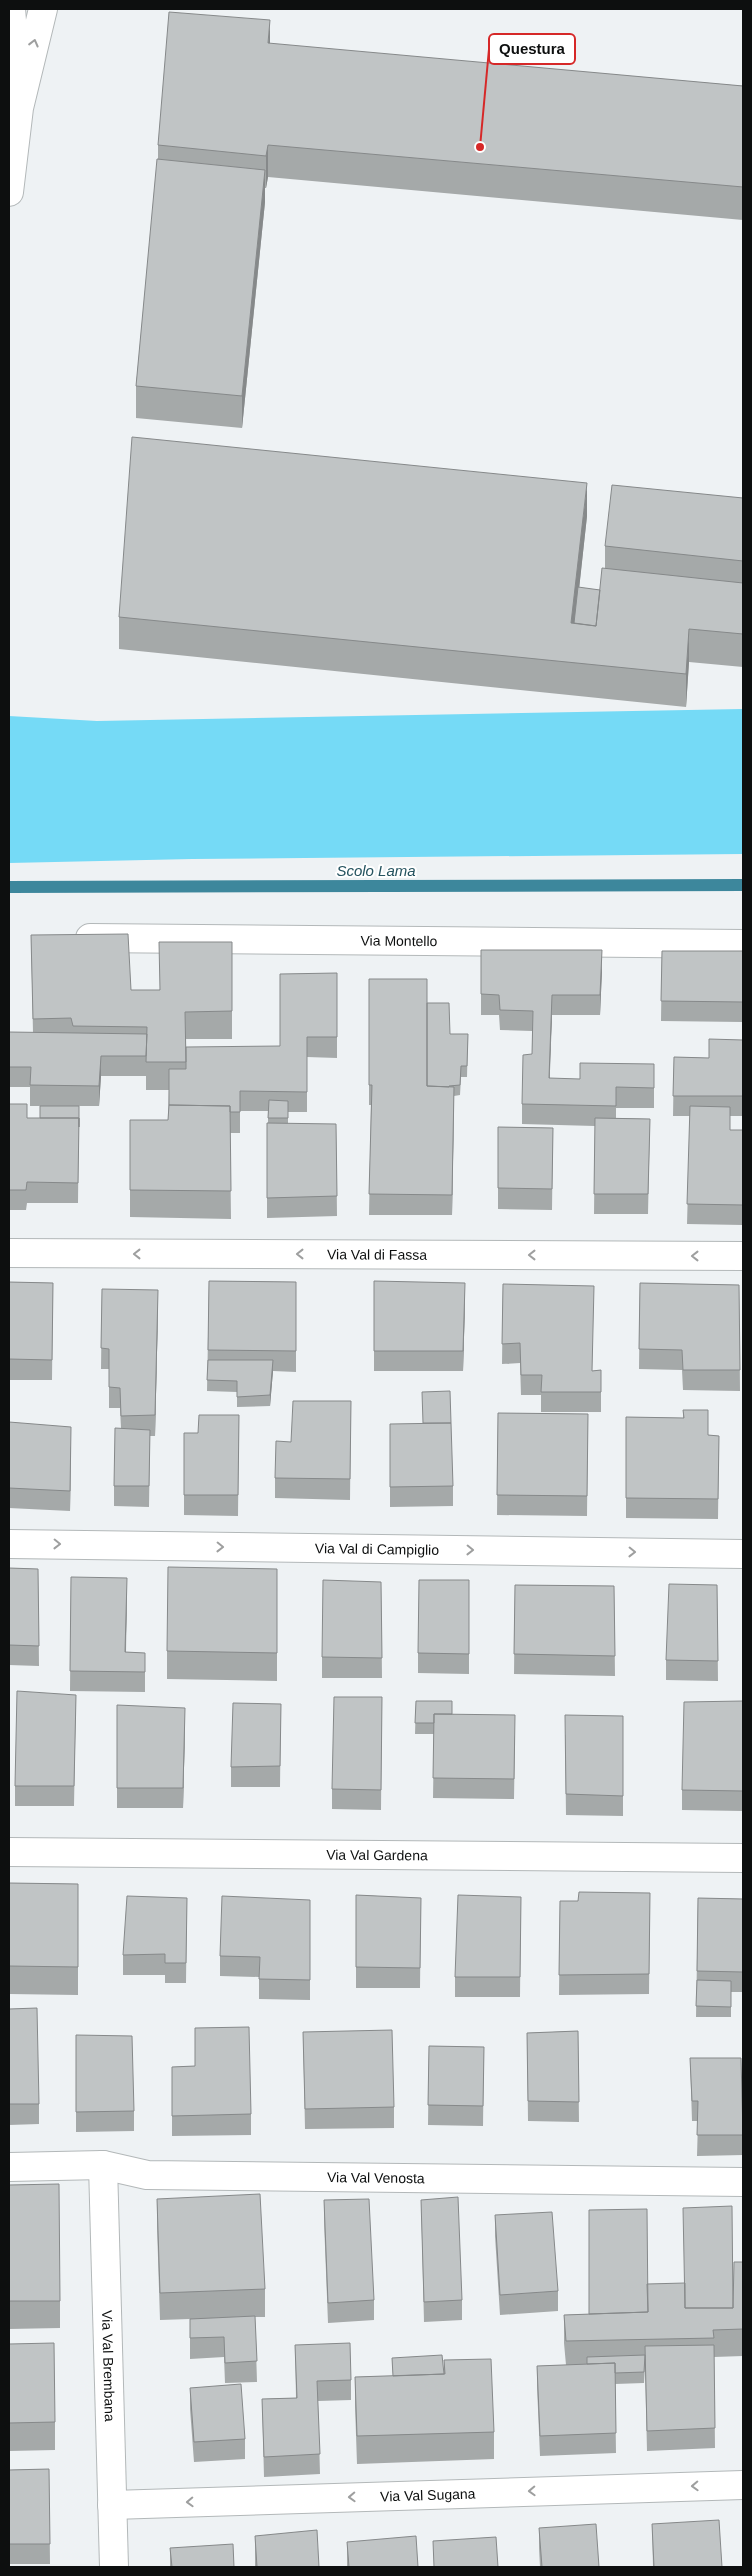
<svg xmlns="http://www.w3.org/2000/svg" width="752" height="2576" viewBox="0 0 752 2576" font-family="Arial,sans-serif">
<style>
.green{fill:#75daf6}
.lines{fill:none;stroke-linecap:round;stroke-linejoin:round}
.stream{stroke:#3d879c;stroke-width:12}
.minor-casing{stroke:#b3b8b9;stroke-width:30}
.minor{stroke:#fff;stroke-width:28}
.wall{fill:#a5a9a9}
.shaded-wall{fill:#86898a}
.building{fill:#c0c4c5;stroke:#86898a}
.oneway{stroke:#9e9f9f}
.labels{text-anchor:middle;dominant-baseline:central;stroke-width:4;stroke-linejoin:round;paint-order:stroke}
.street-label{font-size:14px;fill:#0d0f0f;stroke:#fff}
.water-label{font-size:15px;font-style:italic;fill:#25535f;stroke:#fff}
.leader{fill:none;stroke:#d62828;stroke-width:2}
.callout-dot{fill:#d62828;stroke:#fff;stroke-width:2}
.callout{fill:#fff;stroke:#d62828;stroke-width:2}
.callout-label{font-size:15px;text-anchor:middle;font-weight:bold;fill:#0d0f0f}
</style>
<rect width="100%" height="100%" fill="#eef2f4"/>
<path class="green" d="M743,709V854L192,859L9,863V716L97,721Z"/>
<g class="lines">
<path class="stream" d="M9,887L743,885"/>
<defs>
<g id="minor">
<path d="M11,9L17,81"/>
<path d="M9,192L19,108L43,9"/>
<path id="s1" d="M90,938L743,944"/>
<path id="s2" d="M9,1253L743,1256"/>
<path id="s3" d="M9,1544L743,1554"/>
<path id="s4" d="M9,1852L743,1858"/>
<path id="s5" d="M103,2165L114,2567"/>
<path id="s6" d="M9,2167L103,2165L147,2175L743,2182"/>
<path id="s7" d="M112,2505L743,2485"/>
</g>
</defs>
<use href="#minor" class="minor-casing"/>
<use href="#minor" class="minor"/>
</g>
<path class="wall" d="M270,44L743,86V220L268,177L266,188H265V202L242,428L136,418V386L158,159V145Z
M743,498V667L689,662L686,707L119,649V617L587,516L579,588L600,590L605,569V546Z
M31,935L131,990H159L232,942V1039H186V1069L280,1046L337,973V1058L307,1057V1112H288V1124H336L337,1216L267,1218V1123H268V1111H240V1133H230L231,1219L130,1217V1120H168L169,1090H146V1076H101L99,1106H30V1087H9V1032L33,1033Z
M481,950L602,970L600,1015H552L549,1079H580L654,1064V1108H616V1118L650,1119L648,1214H594L595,1126L522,1124V1104L532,1054V1031L500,1030L499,1015H481Z
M662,951H743V1022L661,1021Z
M369,979L427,1003L450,1034H468L467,1077H461L460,1095L454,1096L452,1215H369L371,1105H369Z
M743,1040V1116H730V1130H743V1225L687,1224L690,1116H673L674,1057L709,1058Z
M9,1104L27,1118H40L79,1106L78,1203H27L26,1210H9Z
M498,1127L553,1128L552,1210L498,1209Z
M209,1281L296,1282V1372L273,1371L270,1406L237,1407V1392L207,1391Z
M374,1281L465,1303L463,1371H374Z
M9,1282L53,1283L52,1380H9Z
M640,1283L739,1285L740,1391L683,1390L682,1370L639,1369Z
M503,1284L592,1371L601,1370V1412H541V1395H521L520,1363L502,1364Z
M102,1289L158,1310L155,1436H150L149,1507L114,1506V1486L121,1428L120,1408H109V1369H101Z
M351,1401L350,1500L275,1498V1478L291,1442Z
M683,1410L708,1435L719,1436L718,1519L626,1518V1417L683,1418Z
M498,1413L588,1414L587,1516L497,1515Z
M239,1415L238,1516L184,1515V1433H198Z
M9,1422L71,1447L70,1511L9,1508Z
M390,1424L453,1486V1506L390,1507Z
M9,1568L38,1569L39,1666L9,1665Z
M277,1569V1681L167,1679V1651Z
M71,1577L127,1598L126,1652L145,1653V1692L70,1691Z
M469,1580V1674L418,1673V1653Z
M381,1582L382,1678H322V1657Z
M515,1585L614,1586L615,1676L514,1674Z
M717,1585L718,1681L666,1680V1660Z
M76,1695L74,1806H15V1786Z
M382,1697L381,1810L332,1809V1789Z
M416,1701L452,1714L515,1736L514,1799L433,1798L434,1734H415Z
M743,1701V1811L682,1810V1790Z
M281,1704L280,1787H231V1767Z
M117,1705L185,1728L183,1808H117Z
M623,1716V1816L566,1815L565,1735Z
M9,1883L78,1884V1995L9,1994Z
M650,1893L649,1994L559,1995L560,1901H578Z
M356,1895L421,1898L420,1988H356Z
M521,1897L520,1997H455V1977Z
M187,1898L186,1983H165V1975H123V1955Z
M698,1898L743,1899V1992H731V2017H696Z
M310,1900V2000L259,1999V1977L220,1976V1956Z
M9,2009L39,2104V2124L9,2125Z
M195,2028L251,2114V2135L172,2136V2067L195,2066Z
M578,2031L579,2122L528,2121L527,2033Z
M303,2032L394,2107V2128L305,2129Z
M76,2035L134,2111V2131L76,2132Z
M429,2046L484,2047L483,2126L428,2125Z
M690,2058L743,2135V2155L697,2156L698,2121H692Z
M9,2185L60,2301V2328L9,2329Z
M157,2199L265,2289V2317H255L257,2382L225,2383L224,2357L190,2359V2319L160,2320L157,2226Z
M324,2200L374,2300V2320L328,2323L324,2221Z
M421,2200L462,2300V2320L424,2322Z
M495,2215L558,2291V2311L500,2315L495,2236Z
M743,2262V2358V2356L714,2357L715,2448L647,2451L645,2366L644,2383L615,2384L616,2453L540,2456L537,2386V2366L566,2365L564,2343V2315L589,2314L647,2284L733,2308Z
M9,2344L55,2422V2450L9,2451Z
M295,2345L351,2380V2400L318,2401L320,2474L264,2477L262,2399L296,2398Z
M392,2358L444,2374V2360L494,2432V2459L357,2464L355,2405V2377L393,2376Z
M190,2388L245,2439V2459L194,2462L190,2409Z
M49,2469L50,2564H9V2470Z
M652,2524L722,2567H653Z
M539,2528L599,2567H540L539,2548Z
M255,2536L319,2567H255Z
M347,2542L418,2567H347Z
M170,2548L234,2567H170Z"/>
<path class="shaded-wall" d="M270,20V53L268,43Z
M268,145V177L266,188V156Z
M265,170V202L242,428V396Z
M587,483V516L573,645L571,623Z
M689,629V662L686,707V674Z
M602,950V970L600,1015V995Z
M552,995V1015L549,1099V1078Z
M101,1056V1076L99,1106V1086Z
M454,1087V1108L452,1215V1195Z
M465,1283V1303L463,1371V1351Z
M158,1290V1310L155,1436V1415Z
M273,1360V1371L270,1406V1395Z
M71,1427V1447L70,1511V1491Z
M127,1578V1598L125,1673V1652Z
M185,1708V1728L183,1808V1788Z"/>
<path class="building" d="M169,12L270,20L268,43L743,86V187L268,145L266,156L158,145Z
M157,159L265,170L242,396L136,386Z
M132,437L587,483L571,623L596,626L602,568L743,583V634L689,629L686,674L119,617Z
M612,485L743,498V561L605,546Z
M578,587L600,590L596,626L574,623Z
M128,934L131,990H160L159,942H232V1011L185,1012L186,1062H146L147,1027L73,1026L71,1018L33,1019L31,935Z
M481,950H602L600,995H552L549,1078L580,1079V1063L654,1064V1088L616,1087V1106L522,1104L523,1055L532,1054L533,1011L500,1010L499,995L481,994Z
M662,951H743V1002L661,1001Z
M337,973V1037H307V1092L240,1091V1112H230V1106L169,1105V1069H186V1047L280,1046V974Z
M369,979H427V1086L454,1087L452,1195L369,1194L372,1085H369Z
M427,1003H449L450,1034H468L467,1066H461L460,1085L449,1086V1087L427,1086Z
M9,1032L147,1034L146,1056H101L99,1086L30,1085L31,1067H9Z
M709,1039L743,1040V1096H673L674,1057L709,1058Z
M269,1100L288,1101V1118H268Z
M9,1104H27V1118H79L78,1183L27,1182L26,1190H9Z
M169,1105L230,1106L231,1191L130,1190V1120H168Z
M40,1106H79V1127V1118H40Z
M690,1106L730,1107V1130H743V1205L687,1204Z
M595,1118L650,1119L648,1194H594Z
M267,1123L336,1124L337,1196L267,1198Z
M498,1127L553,1128L552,1189L498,1188Z
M209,1281L296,1282V1351L208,1350Z
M374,1281L465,1283L463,1351H374Z
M9,1282L53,1283L52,1360L9,1359Z
M640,1283L739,1285L740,1370H683L682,1350L639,1349Z
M503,1284L594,1286L592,1371L601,1370V1392H541L542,1375H521L520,1343L502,1344Z
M102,1289L158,1290L155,1415L121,1416L120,1388L109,1387V1349L101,1348Z
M208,1360H273L270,1395L237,1397V1381L207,1380Z
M450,1391L451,1423H423L422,1392Z
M293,1401H351L350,1479L275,1478L276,1441L291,1442Z
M683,1410H708V1435L719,1436L718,1499L626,1498V1417L684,1418Z
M498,1413L588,1414L587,1496L497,1495Z
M199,1415H239L238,1495H184V1433H198Z
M9,1422L71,1427L70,1491L9,1488Z
M451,1423L453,1486L390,1487V1424Z
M115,1428L150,1430L149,1486H114Z
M168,1567L277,1569V1653L167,1651Z
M9,1568L38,1569L39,1646L9,1645Z
M71,1577L127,1578L125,1652L145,1653V1672L70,1671Z
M323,1580L381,1582L382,1658L322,1657Z
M419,1580H469V1654L418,1653Z
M669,1584L717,1585L718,1661L666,1660Z
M515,1585L614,1586L615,1656L514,1654Z
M17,1691L76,1695L74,1786H15Z
M334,1697H382L381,1790L332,1789Z
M416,1701H452V1714H434V1723H415Z
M743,1701V1791L682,1790L684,1702Z
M233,1703L281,1704L280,1766L231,1767Z
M117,1705L185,1708L183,1788H117Z
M434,1714L515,1715L514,1779L433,1778Z
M565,1715L623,1716V1796L566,1794Z
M9,1883L78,1884V1967L9,1966Z
M579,1892L650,1893L649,1974L559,1975L560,1901H578Z
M356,1895L421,1898L420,1968L356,1967Z
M458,1895L521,1897L520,1977H455Z
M127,1896L187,1898L186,1963H165V1954L123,1955Z
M222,1896L310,1900V1980L259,1979L260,1957L220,1956Z
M698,1898L743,1899V1972L697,1971Z
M697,1980L731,1981V2007L696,2006Z
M37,2008L39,2104H9V2009Z
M249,2027L251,2114L172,2116V2067L195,2066V2028Z
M392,2030L394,2107L305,2109L303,2032Z
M578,2031L579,2102L528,2101L527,2033Z
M76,2035L132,2036L134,2111L76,2112Z
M429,2046L484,2047L483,2106L428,2105Z
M690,2058H741L743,2135H697L698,2101H692Z
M59,2184L60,2301H9V2185Z
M260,2194L265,2289L160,2293L157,2199Z
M458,2197L462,2300L424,2302L421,2200Z
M369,2199L374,2300L328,2303L324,2200Z
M732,2206L733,2308H685L683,2208Z
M647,2209L648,2312L589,2314V2210Z
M552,2212L558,2291L500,2295L495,2215Z
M734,2262H743V2331V2329L713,2330L714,2338L566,2341L564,2315L648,2312L647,2284L685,2283V2308H733Z
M255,2316L257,2361L225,2363L224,2337L190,2338V2319Z
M54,2343L55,2422L9,2423V2344Z
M350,2343L351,2380L317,2381L320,2454L264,2457L262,2399L297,2398L295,2345Z
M714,2345L715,2428L647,2431L645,2346Z
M442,2355L444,2374L393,2376L392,2358Z
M645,2355L644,2372L615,2373V2363L587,2364V2357Z
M491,2359L494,2432L357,2436L355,2377L445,2374L444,2360Z
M615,2363L616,2433L540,2436L537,2366Z
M241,2384L245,2439L194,2442L190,2388Z
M49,2469L50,2544H9V2470Z
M719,2520L722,2567H654L652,2524Z
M596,2524L599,2567H542L539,2528Z
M317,2530L319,2567H257L255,2536Z
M416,2536L418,2567H349L347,2542Z
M496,2537L498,2567H434L433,2541Z
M233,2544L234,2567H172L170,2548Z"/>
<defs><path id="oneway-chevron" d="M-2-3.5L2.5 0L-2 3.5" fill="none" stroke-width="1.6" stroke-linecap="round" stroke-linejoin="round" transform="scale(1.25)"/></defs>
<g class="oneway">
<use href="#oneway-chevron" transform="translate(34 43) rotate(-76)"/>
<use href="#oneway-chevron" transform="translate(137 1254) rotate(-180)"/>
<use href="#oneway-chevron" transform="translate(300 1254) rotate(-180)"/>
<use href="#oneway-chevron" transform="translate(532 1255) rotate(-180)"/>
<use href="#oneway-chevron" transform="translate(695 1256) rotate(-180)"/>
<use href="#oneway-chevron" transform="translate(57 1544) rotate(1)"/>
<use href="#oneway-chevron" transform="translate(220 1547) rotate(1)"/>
<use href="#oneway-chevron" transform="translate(470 1550) rotate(1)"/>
<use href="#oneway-chevron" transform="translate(632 1552) rotate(1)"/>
<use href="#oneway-chevron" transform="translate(695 2486) rotate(178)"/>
<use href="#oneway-chevron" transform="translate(532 2491) rotate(178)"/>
<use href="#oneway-chevron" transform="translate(352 2497) rotate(178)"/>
<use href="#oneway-chevron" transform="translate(190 2502) rotate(178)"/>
</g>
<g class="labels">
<g class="street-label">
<text stroke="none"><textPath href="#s1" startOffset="309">Via Montello</textPath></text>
<text stroke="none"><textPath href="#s2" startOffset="368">Via Val di Fassa</textPath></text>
<text stroke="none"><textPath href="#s3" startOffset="368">Via Val di Campiglio</textPath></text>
<text stroke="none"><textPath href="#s4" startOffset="368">Via Val Gardena</textPath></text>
<text stroke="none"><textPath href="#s6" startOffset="368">Via Val Venosta</textPath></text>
<text stroke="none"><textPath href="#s5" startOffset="201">Via Val Brembana</textPath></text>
<text stroke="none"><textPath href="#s7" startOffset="316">Via Val Sugana</textPath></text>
</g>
<g class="water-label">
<text x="376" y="870">Scolo Lama</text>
</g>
</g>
<path class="leader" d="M480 147L489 49"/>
<circle class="callout-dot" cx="480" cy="147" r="5"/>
<rect class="callout" x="489" y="34" width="86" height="30" rx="5"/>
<g class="callout-label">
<text x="532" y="54">Questura</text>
</g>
<rect width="752" height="2576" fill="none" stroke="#0d0f0f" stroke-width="20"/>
</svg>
